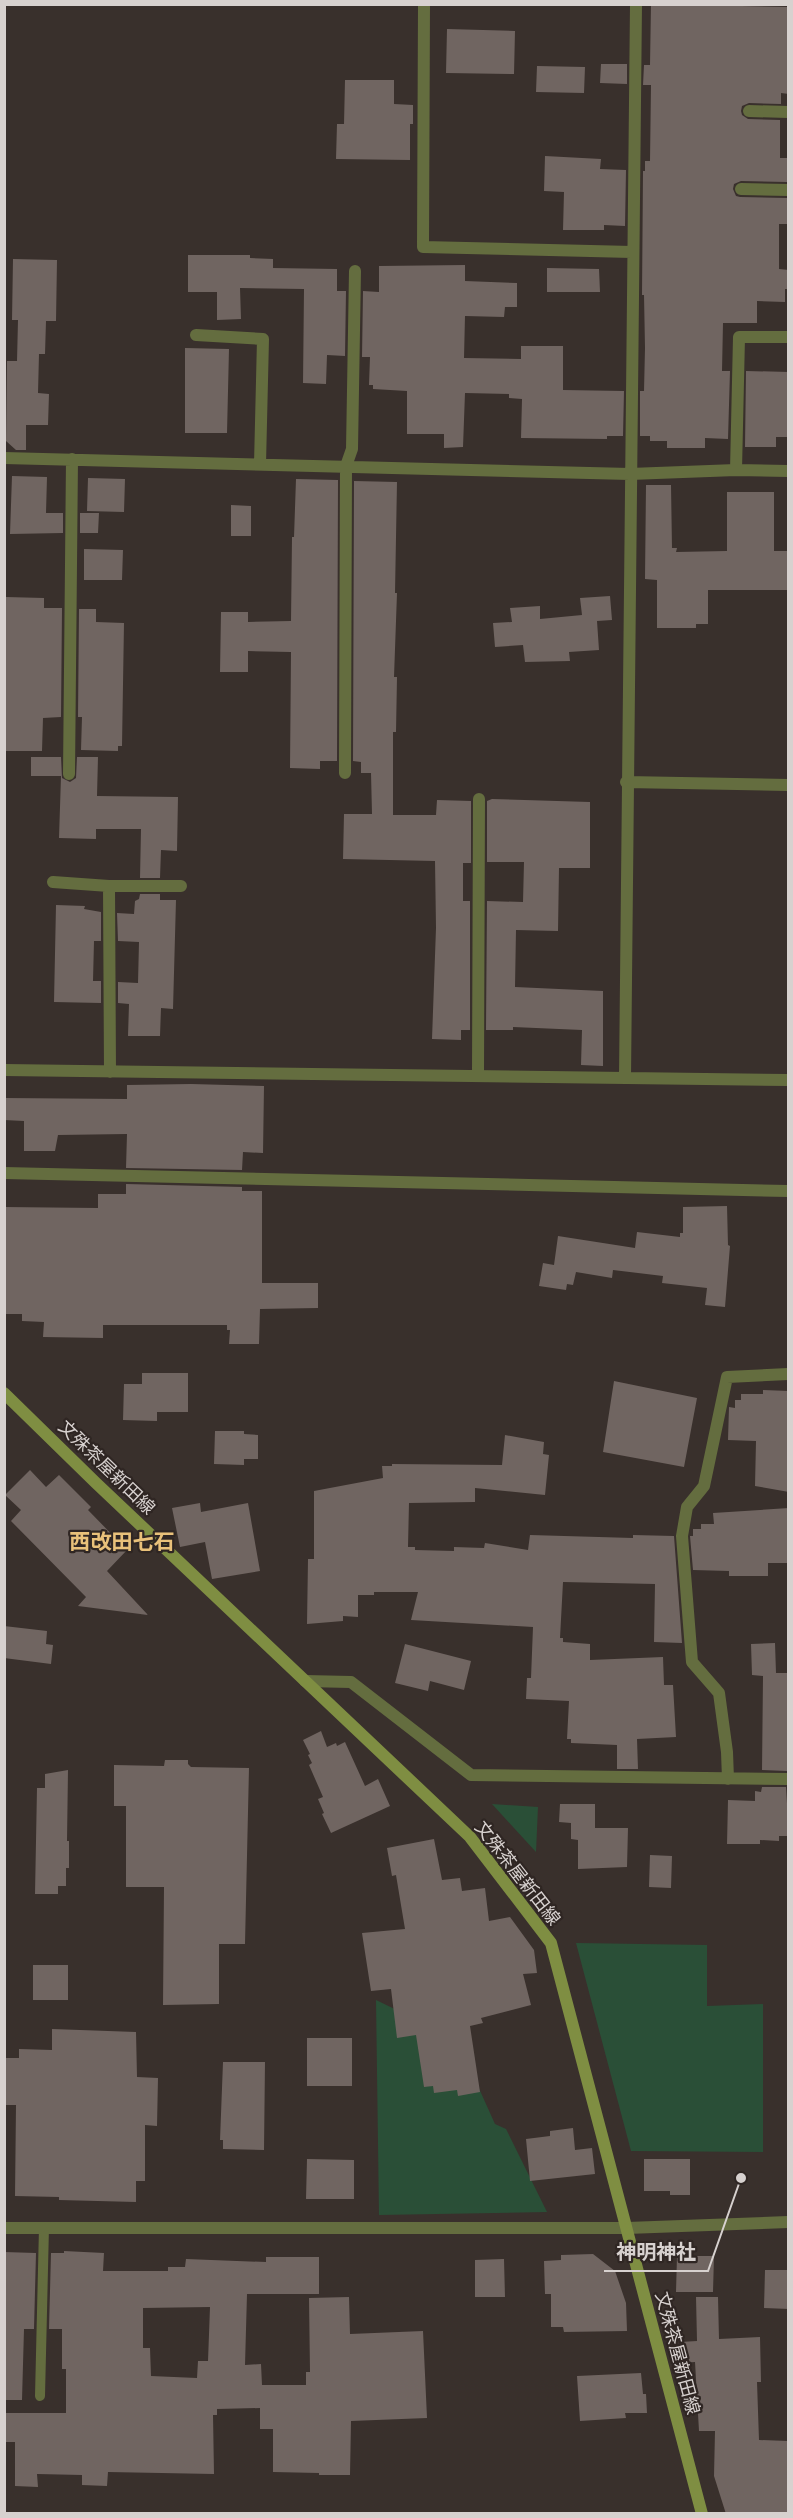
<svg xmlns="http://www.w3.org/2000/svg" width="793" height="2518" viewBox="0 0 793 2518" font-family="Inter,'Noto Sans JP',sans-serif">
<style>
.green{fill:#2a4f37}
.building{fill:#706561;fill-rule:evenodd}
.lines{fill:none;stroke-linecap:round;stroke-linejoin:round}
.service{stroke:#646d3f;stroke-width:10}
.minor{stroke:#646d3f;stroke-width:12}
.tertiary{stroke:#646d3f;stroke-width:12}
.secondary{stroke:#7f8e42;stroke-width:12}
.labels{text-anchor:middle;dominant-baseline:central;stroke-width:4.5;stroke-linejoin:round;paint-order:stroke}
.street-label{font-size:18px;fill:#d7d1cf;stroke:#2f2623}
.quarter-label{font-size:21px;font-weight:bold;fill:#e9c17a;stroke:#2f2623}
.leader{fill:none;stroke:#d7d1cf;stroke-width:2}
.callout-dot{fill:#d7d1cf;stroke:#2f2623;stroke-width:2}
.callout-label{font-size:20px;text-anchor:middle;font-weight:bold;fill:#d7d1cf;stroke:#2f2623;stroke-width:4.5;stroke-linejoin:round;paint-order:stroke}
</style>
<rect width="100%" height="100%" fill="#39302c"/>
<path class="green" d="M492,1804L538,1807L536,1852Z
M576,1943L707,1945V2006L763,2004V2152L631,2151Z
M376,2000L405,2014L477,2084L495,2124L506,2129L547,2212L379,2215Z"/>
<path class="building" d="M651,4L788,7L789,94L781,93V104L749,103L742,106L741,111L742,115L748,119L780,120V158H787V182L741,181L734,184L733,189L736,196L740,197L787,198V224H779V269L789,270V289H785V302L757,301V323H723L722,371H730L728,439L705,438V448H667V441H650V436H640V391H644L645,348L644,295H642L643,171H645V161H650L651,85H643L644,65H650Z
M447,29L515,31L514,74L446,73Z
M601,64H627V84L600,83Z
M537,66L585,67L584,93L536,92Z
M345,80H394V104L413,105V124H410V160L336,159L337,124H344Z
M545,156L601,159L600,169L626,170L625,226L604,225V230H563L564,192L544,191Z
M188,255H250V258L273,259V268L337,269V291H346L345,356L327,355L326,384L303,383L304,289L240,288L241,319L217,320V292H188Z
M13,259L57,260L56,321H46L45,354H39L38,393L49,394L48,425H26V450H16L6,441L7,361H17L18,320H12Z
M465,265V281L517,283V307H505L504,317L465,316L464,358L521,359V346H563V390L624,391L623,436H607V439L521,438L522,399L509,398V394L465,393L463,447L444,448V434H407V391L373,389V385H369L370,357H362L363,291L379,292V266Z
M547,268L599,269L600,292H547Z
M185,348L229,349L227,433H185Z
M746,371L789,372V437H776V447H745Z
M12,476L47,477L46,513H63V533L10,534Z
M88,478L125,479L124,512L87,511Z
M296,479L338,480L337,761H320V769L290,768L291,652L248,651V672H220L221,612H248V622L291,621L292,537H294Z
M354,481L397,482L395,593H397L394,677H397L396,732H393V815H436L437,800L471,801V863H463V901H470V1030H461V1040L432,1039L436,928L435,861L343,859L344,814H372L371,773H361V762L353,761Z
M646,485H671L672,548H677L676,552L727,551V492H774V551H789V590H708V624H696V628H657V580L645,579Z
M231,505L251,506V536H231Z
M80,513H99L98,533H80Z
M84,549L123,550L122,580H84Z
M610,596L612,620L597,621L599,650L569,652L570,661L525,662L523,645L495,647L493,623L512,622L510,608L540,606V619L582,615L580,598Z
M6,597L44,598V608H62L61,717L43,718L42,751H4Z
M79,609H96V622L124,623L122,746H118V751L81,750L82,717H78Z
M31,757H61L62,778L70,782L76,778L77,757H98L97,796L178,797L177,851L161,850L160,878H140L141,829H96V839L59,838L61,776H31Z
M492,799L590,802V868H559L558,931L516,930L515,987L603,991V1066L581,1065L582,1030L513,1027V1030H486L487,901L523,902L524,862H487V801Z
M140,894H160V900H176L173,1009L161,1008L160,1036H128L129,1004L118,1003V982L138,983L139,942L118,941L117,913L134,914L135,901L139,899Z
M56,905L85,906L84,909L101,912V941H94L93,981H101V1003L54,1002Z
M191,1084L264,1086L263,1153L243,1152L242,1170L126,1168L127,1134L58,1135L55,1151H24V1121L4,1120V1098L127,1099V1085Z
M126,1184L242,1187V1191H262V1283H318V1308L260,1309L259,1344H229L230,1330H227V1325H103V1338L43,1337L44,1322L22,1321V1314H4V1207L98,1208V1194H126Z
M727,1206L728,1245L730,1246L725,1307L705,1305L707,1288L662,1283L663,1276L613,1270L612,1278L576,1272L573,1285L567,1284L566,1290L539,1286L543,1263L554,1265L558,1236L635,1248L637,1232L680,1237V1233H683V1207Z
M142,1373H188V1412H157V1421L123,1420L124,1384H142Z
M614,1381L697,1398L684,1467L603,1452Z
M763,1390L789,1391V1492L755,1486L756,1441L728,1440L729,1407L735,1408V1400H741V1394H763Z
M215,1431H244V1434L258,1435V1459H244V1465L214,1464Z
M505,1435L544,1442L543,1454L549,1455L545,1495L475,1488V1502L409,1503L408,1547H415V1550L454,1551V1547L484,1548L485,1543L528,1550L530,1535L633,1538V1535L674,1536L682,1643L654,1642L655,1584L563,1582L560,1638H563V1642L590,1644V1660L663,1657L664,1685H673L676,1737L637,1739L638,1769H617V1745L571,1743V1739H567L569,1701L526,1699L527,1678H531L533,1627L411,1620L418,1592H374V1595H358V1617L343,1616V1621L307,1624L308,1559H314V1491L383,1478L382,1466H392V1464L502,1465Z
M30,1470L46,1487L59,1475L91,1507L88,1510L127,1550L107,1571L148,1615L78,1606L86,1597L11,1521L21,1510L5,1495Z
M200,1503L201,1512L248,1503L260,1571L212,1579L205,1542L180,1547L172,1508Z
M789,1508V1563H768V1576H729V1571L693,1570L690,1536H693V1529H701V1524H714L713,1513Z
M4,1626L47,1631L46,1644L53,1645L51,1664L4,1658Z
M775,1643L776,1673H789L787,1771L762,1770L763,1676L752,1675L751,1644Z
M405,1644L471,1661L464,1690L430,1681L428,1691L395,1683Z
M321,1731L327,1747L336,1743L337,1746L345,1742L365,1786L378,1779L390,1806L331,1833L322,1814L324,1813L318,1799L323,1797L309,1765L312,1763L308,1755L310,1754L303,1740Z
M165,1760H188V1764L191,1767L249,1768L245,1944H219V2004L163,2005L164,1887H126V1806H114V1765L164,1766Z
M68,1770L67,1841H69V1868H66V1886H58V1894H35L37,1788H45V1774Z
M762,1787H786L789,1836H779V1841L760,1840V1844H727L728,1800L755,1801V1791L761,1792Z
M560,1804H595V1828H628L627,1867L578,1869V1840L571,1839V1823L559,1822Z
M434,1839L442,1880L460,1878L462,1891L485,1888L489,1921L510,1917L534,1950L537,1973L523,1974L531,2005L481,2018L483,2023L470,2026L480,2092L458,2096L457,2090L434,2093L433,2086L424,2087L416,2035L397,2038L391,1989L371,1991L362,1933L405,1929L396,1875L392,1876L387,1848Z
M650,1855L672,1856L671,1888L649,1887Z
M33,1965H68V2000H33Z
M52,2029L136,2032L137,2077L158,2078L157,2126L145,2125V2181H136V2202L59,2200V2197L15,2196L16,2105H4V2058H19V2049L52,2050Z
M307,2038H352V2086H307Z
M223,2062H265L264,2150L223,2149V2140H220Z
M573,2128L575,2150L592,2148L595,2174L530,2181L526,2139L550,2136V2131Z
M307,2159L354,2160V2199H306Z
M644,2159H690V2195H670V2191H644Z
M64,2251L104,2253L103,2271H168V2267H185L186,2259L266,2262V2257H319V2294H247L245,2365L261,2364L262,2385H306V2372H310L309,2298L349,2297L350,2334L423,2331L427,2418L351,2421L350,2475H319V2473L273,2472V2429H260V2408L217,2409V2415H213L214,2474L108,2472L107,2486L82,2485V2475L37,2474L38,2487L15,2486V2442H4V2413H66V2369H62V2329H49L51,2253H64ZM210,2307L208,2361H198L197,2378L151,2376L150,2348H143V2308Z
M4,2252L36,2253L34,2329H24L22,2400H4Z
M593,2254L615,2271L626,2303L627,2331L564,2332L563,2327H551V2294H545L544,2261L561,2260V2255Z
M677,2256H714L713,2292H676Z
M504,2259L505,2297H475V2260Z
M765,2270H789V2309L764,2308Z
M696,2297H718L719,2339L760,2337L761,2382H757L759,2440L788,2441L789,2514H726L714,2476L715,2431H699L695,2362L681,2363L680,2342L697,2341Z
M641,2373L643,2394H646L647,2413H625L626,2418L580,2421L577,2376Z"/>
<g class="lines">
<path class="service" d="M40,2396L44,2227"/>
<path class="minor" d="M424,4L423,247L632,252
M749,111L788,112
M741,189L788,190
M196,335L263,339L260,464
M4,458L630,474L736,470L788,471
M736,470L739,337H788
M345,773L346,466L352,449L355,271
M69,774L72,459
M626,782L788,785
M53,882L109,886H181
M109,886L110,1072
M4,1070L788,1080
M478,1075L479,799
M625,1078L636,4
M4,1173L788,1191
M305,1681L351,1682L471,1775L788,1779
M728,1779L727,1752L719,1693L692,1662L682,1536L687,1507L704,1486L727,1377L788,1374"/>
<path class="tertiary" d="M4,2228H627L788,2222"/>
<path class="secondary" d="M4,1393L96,1483L470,1837L551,1943L702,2514"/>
</g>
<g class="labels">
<g class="street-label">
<text transform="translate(107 1467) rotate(44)">文殊茶屋新田線</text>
<text transform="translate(518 1873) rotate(52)">文殊茶屋新田線</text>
<text transform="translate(678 2353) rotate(75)">文殊茶屋新田線</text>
</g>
<g class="quarter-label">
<text x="122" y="1541">西改田七石</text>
</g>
</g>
<path class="leader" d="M741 2178L708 2271H604"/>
<circle class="callout-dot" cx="741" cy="2178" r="6"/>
<g class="callout-label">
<text x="656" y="2259">神明神社</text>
</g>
<rect width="793" height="2518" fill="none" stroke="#d7d1cf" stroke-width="12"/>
</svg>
